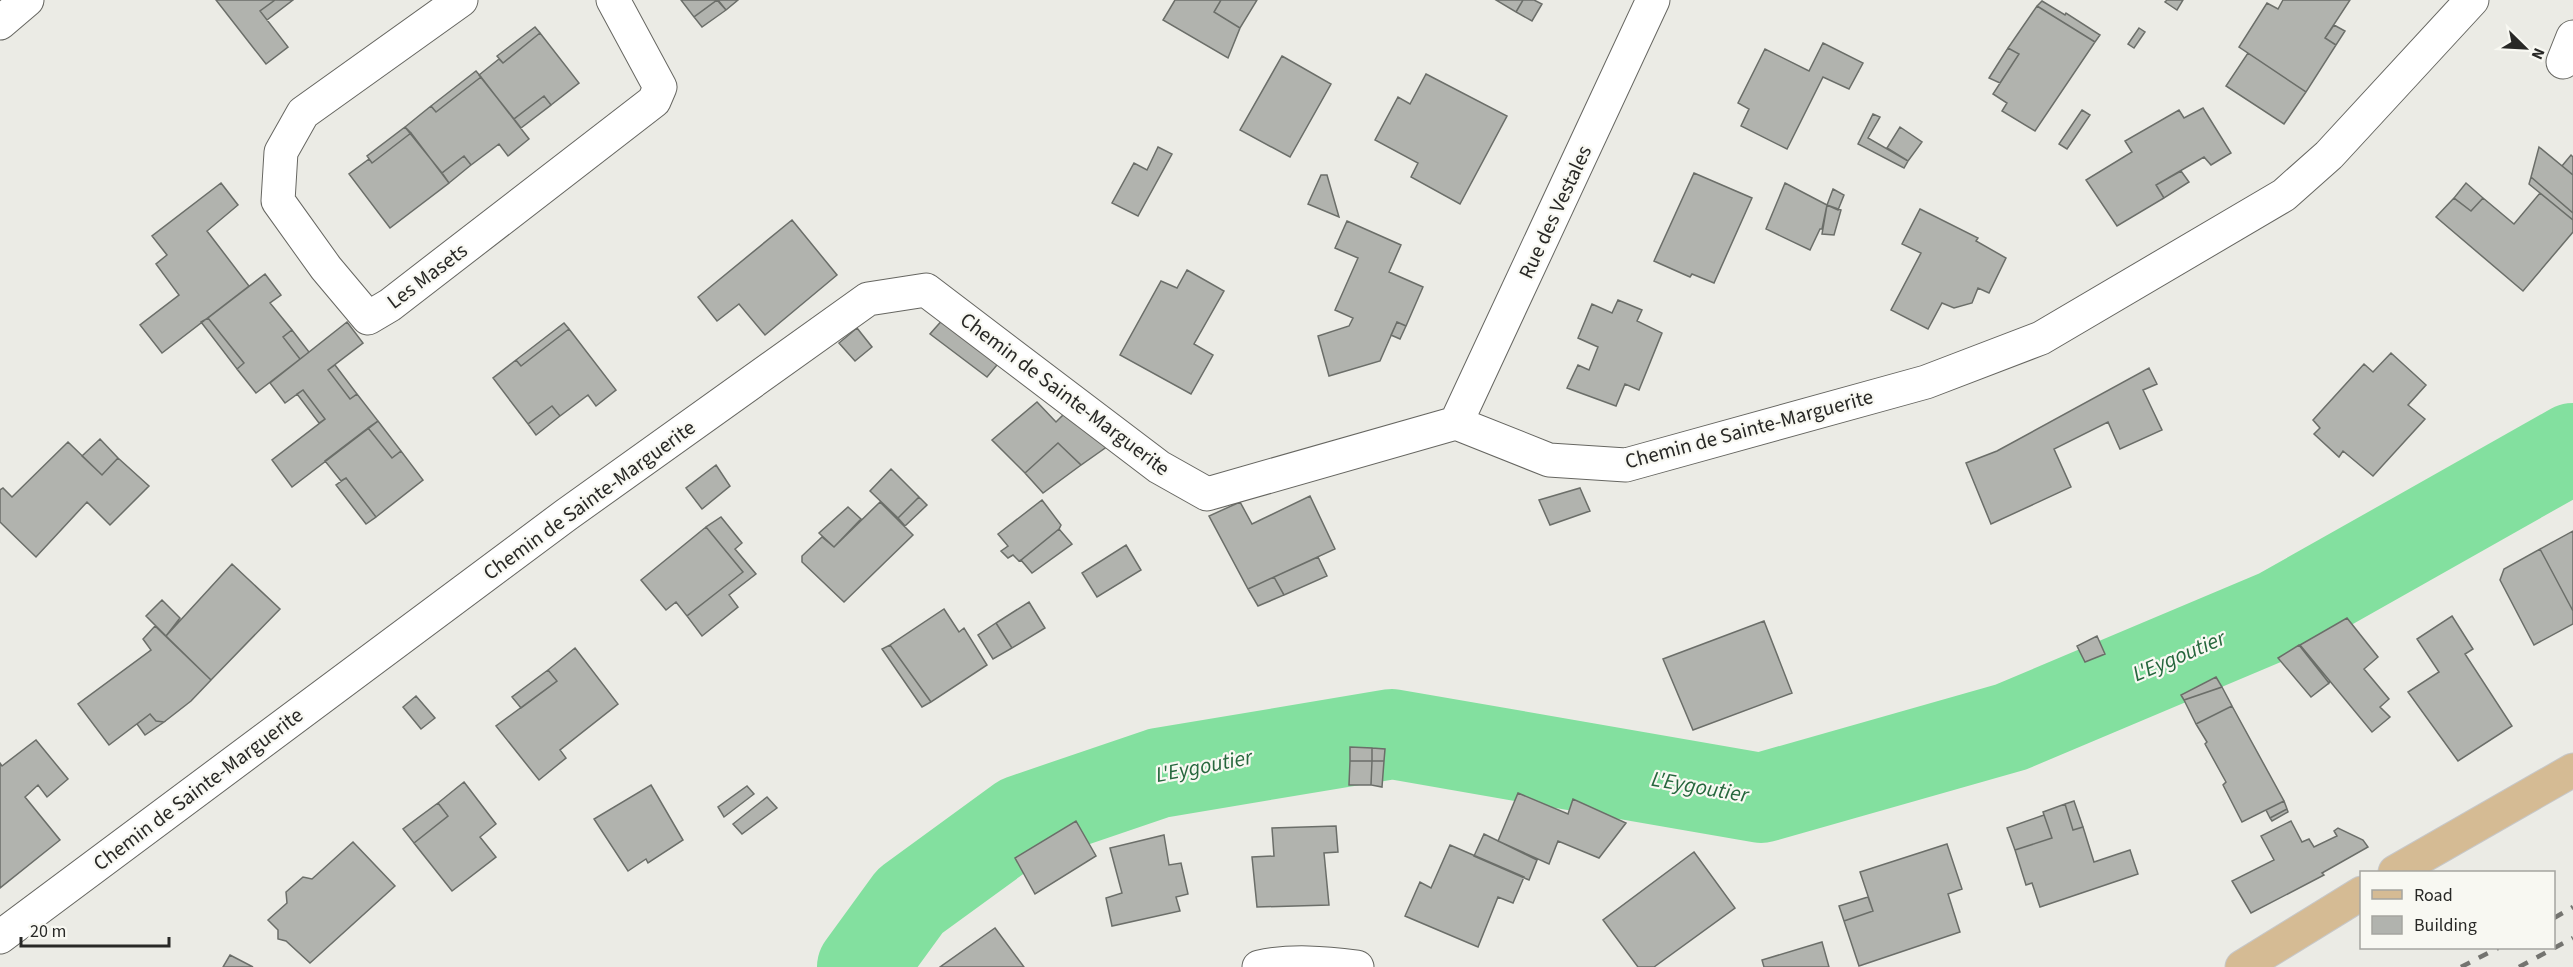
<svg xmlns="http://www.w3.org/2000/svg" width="2573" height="967" viewBox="0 0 2573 967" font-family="'Source Sans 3',sans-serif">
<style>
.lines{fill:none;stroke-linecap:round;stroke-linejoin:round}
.river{stroke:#83e09f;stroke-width:90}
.building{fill:#b1b3ae;stroke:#6b6e69;stroke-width:1.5}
.minor-casing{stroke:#666661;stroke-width:35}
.major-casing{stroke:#c7c7c7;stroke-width:35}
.minor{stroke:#fff;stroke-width:33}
.major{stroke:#d5bb94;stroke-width:33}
.rail{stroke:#747470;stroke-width:4.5;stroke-dasharray:10 10;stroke-linecap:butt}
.labels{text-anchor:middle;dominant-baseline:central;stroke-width:4.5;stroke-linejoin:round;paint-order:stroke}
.street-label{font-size:21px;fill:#282826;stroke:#f8f8f2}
.water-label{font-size:22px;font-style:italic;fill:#26673d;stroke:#f8f8f2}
</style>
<rect width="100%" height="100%" fill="#ebebe5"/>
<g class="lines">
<path class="river" d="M862,967L910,901L1021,820L1159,773L1392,734L1761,798L2011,727L2279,614L2573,448"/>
</g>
<path class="building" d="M216,0H275L260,11L288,47L266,64Z
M275,0H293L267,20L260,11Z
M681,0H717L694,17Z
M717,0L726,10L702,27L694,17Z
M718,0H738L726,10Z
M1175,0H1221L1214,12L1240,28L1228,58L1163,20Z
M1221,0H1257L1240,28L1214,12Z
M1496,0H1523L1516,12Z
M1523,0H1534L1542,4L1532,21L1516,12Z
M2167,0H2183L2177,10L2165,2Z
M2283,0H2350L2325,38L2336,45L2306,92L2239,47L2267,3L2278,9Z
M2042,1L2065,15L2066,13L2100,35L2095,42L2037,6Z
M2037,6L2095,42L2035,131L2002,111L2007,103L1993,94L2019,54L2008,48Z
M2334,25L2345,31L2336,45L2325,38Z
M535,27L540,33L503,63L497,56Z
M2139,28L2145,32L2134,48L2128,44Z
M540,33L579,83L551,105L544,96L514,119L479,75L499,59L503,63Z
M1823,43L1863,63L1849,89L1823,77L1787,149L1741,126L1749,109L1738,103L1765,49L1809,71Z
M2008,48L2019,54L2000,83L1989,78Z
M2248,53L2306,92L2284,124L2226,86Z
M1282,56L1331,84L1290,157L1240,130Z
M476,71L481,77L436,112L431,106Z
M1426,74L1507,116L1460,204L1411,177L1418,163L1375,140L1398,97L1410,104Z
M481,77L529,139L508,156L499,144L471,165L464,156L442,173L405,127L431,106L436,112Z
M544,96L551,105L521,128L514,119Z
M2203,108L2231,153L2211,165L2204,157L2156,185L2164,198L2117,226L2086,180L2132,152L2125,141L2179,110L2184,118Z
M2082,110L2090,115L2067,149L2059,144Z
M1873,114L1880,117L1868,138L1908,161L1904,168L1858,144Z
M405,127L411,133L372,163L367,156Z
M1900,127L1922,142L1908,161L1887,148Z
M411,133L449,183L390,228L349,174L369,159L372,163Z
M1158,147L1172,154L1138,216L1112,203L1134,163L1147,170Z
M2539,147L2573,175V213L2531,177Z
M2571,155L2573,157V175L2562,166Z
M464,156L471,165L449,183L442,173Z
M2181,171L2189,182L2164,198L2156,185Z
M1694,173L1752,198L1714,283L1692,274L1690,277L1654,261Z
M1321,175H1327L1339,217L1308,204Z
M2531,177L2573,213V220L2529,184Z
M221,183L238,205L207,231L249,286L162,353L140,325L179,295L156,264L167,255L152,236Z
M1785,183L1827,205L1822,229H1820L1810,250L1766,229Z
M2466,183L2483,198L2471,211L2454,198Z
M1833,189L1844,195L1838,210L1827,205Z
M2540,193L2573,220V232L2523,291L2436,217L2454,198L2471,211L2483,198L2514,224Z
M1827,205L1841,210L1834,235L1822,234Z
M1920,209L1978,238L1976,241L2006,258L1989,293L1978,288L1972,303L1954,308L1942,303L1928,329L1891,310L1921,253L1902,244Z
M792,220L837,275L765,335L739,304L717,321L698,297Z
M1347,221L1401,245L1389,272L1423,287L1406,326L1397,322L1380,361L1329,376L1318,336L1349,326L1353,318L1335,310L1358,258L1335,248Z
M1187,270L1224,291L1194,344L1213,355L1191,394L1120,355L1161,281L1177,288Z
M265,274L281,295L270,303L292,330L283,337L300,359L256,393L237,369L244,363L208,318Z
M1618,300L1642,310L1637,321L1662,333L1639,390L1625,384L1616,406L1567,388L1578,365L1589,370L1598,347L1578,338L1592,304L1612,313Z
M945,317L1002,359L987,377L930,334Z
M208,318L244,363L237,369L201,322Z
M347,322L363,343L328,370L350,399L357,394L378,421L292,487L272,460L325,419L303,390L285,403L270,383Z
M1397,322L1406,326L1400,339L1391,335Z
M564,323L569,329L521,366L516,360Z
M857,328L872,347L855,361L839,343Z
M569,329L616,390L596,406L588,395L560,416L552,406L528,424L493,378L516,360L521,366Z
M292,330L309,352L300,359L283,337Z
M2391,353L2426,385L2408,405L2425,419L2373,476L2343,451L2339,457L2314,434L2320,428L2313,420L2364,364L2373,372Z
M335,365L357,394L350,399L328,370Z
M2149,368L2157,384L2143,390L2162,430L2120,449L2108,422L2054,449L2071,487L1991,524L1966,463L1997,451Z
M303,390L325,419L319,423L297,394Z
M1037,402L1056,422L1067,411L1108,446L1081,465L1058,443L1025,473L992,440Z
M552,406L560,416L536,435L528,424Z
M378,421L401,451L392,458L368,428Z
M368,428L392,458L401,451L423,480L376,517L346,478L341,481L325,461Z
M100,439L118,458L102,475L82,456Z
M68,442L102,475L118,458L149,486L110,525L87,502L36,557L0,522V490L3,488L12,497Z
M1058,443L1081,465L1043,493L1025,473Z
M716,465L730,486L702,509L686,488Z
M891,469L919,497L898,518L870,491Z
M346,478L376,517L366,524L336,485Z
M1580,488L1590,511L1550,525L1539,500Z
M1310,496L1335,549L1248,589L1209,516L1240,502L1252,524Z
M919,497L927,505L905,526L898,518Z
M1042,500L1061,525L1059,529L1021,560L1019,561L1013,555L1008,558L1001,551L1008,546L998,534Z
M880,502L913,535L844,602L802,562V556L822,537L834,547Z
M848,507L861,519L834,547L819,533Z
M721,517L742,543L735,549L756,574L729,595L738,607L702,636L687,616L743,572L706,527Z
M706,527L743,572L687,616L676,602L666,610L641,580Z
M1059,529L1072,544L1032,573L1021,560Z
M2573,531V611L2540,549Z
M1126,545L1141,570L1097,597L1082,573Z
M2540,549L2573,611V624L2534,645L2500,580L2504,569Z
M1318,557L1327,576L1284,595L1274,577Z
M232,564L280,609L211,680L166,636Z
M1274,577L1284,595L1258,606L1248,589Z
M162,600L180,618L166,636L146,616Z
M1029,602L1045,628L1012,648L996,623Z
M944,609L959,632L964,628L987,665L931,702L890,645Z
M2452,616L2473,649L2465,654L2512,726L2458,761L2408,692L2439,672L2417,639Z
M2347,618L2378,657L2364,669L2389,699L2380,707L2390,717L2372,732L2300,645Z
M1764,621L1792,693L1693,730L1663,659Z
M996,623L1012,648L993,659L978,635Z
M155,626L211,680L191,701L164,722L156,721L150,714L109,745L78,704L151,650L143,639Z
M2097,636L2105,654L2085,662L2077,646Z
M890,645L931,702L922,707L882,649Z
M2299,645L2330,681L2329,683Z
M2299,645L2329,683L2311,697L2278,658Z
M575,648L618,704L560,750L566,758L539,780L496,726L557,681L548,670Z
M548,670L557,681L521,708L512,697Z
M2216,677L2222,687L2184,700L2181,695Z
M2222,687L2232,706L2196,724L2184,700Z
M416,696L435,718L421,729L403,707Z
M2232,706L2284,801L2242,822L2223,785L2226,782L2205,744L2207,742L2196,724Z
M150,714L156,721L164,722L145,735L137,724Z
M36,740L68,779L47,797L38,785L25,797L60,840L0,888V763L2,766Z
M1350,747L1372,748V761H1350Z
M1372,748L1385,749L1384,761H1372Z
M1350,761H1372L1371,785H1349Z
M1372,761H1384L1382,787L1371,785Z
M464,782L496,824L480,837L496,857L452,891L414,843L448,816L438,803Z
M651,785L683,840L648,863L646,859L628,871L594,819Z
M747,786L754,794L724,817L718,807Z
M1518,793L1568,814L1573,799L1626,823L1599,858L1558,841L1549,864L1498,841Z
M767,797L777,808L742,834L733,824Z
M2074,801L2083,827L2073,830L2065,804Z
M2284,801L2287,809L2270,818L2266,810Z
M438,803L448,816L414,843L403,829Z
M2065,804L2073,830L2083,827L2094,862L2130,850L2138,874L2040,907L2032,883L2026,885L2015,850L2052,838L2043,812Z
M2287,809L2288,812L2272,821L2270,818Z
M2044,815L2052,838L2015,850L2007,828Z
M1076,821L1096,856L1035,894L1015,858Z
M2291,821L2302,842L2309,839L2314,847L2337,836L2334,831L2338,828L2363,840L2368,847L2322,873L2324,875L2251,913L2232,881L2274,860L2261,836Z
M1336,826L1338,852L1324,853L1329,905L1257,907L1252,857L1274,856L1272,828Z
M1484,834L1537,860L1529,880L1474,856Z
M1164,835L1169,865L1181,863L1188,894L1176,897L1180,911L1112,926L1106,898L1122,893L1110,848Z
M353,842L395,886L310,963L286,941L278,939V930L268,920L287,903L286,892L303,877L312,879Z
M1947,844L1962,889L1948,894L1960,932L1859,966L1844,921L1873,911L1860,872Z
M1450,845L1524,877L1513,903L1498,897L1478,947L1405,916L1420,882L1431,888Z
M1694,852L1735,908L1654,967H1638L1603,920Z
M1868,897L1873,911L1844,921L1839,906Z
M995,928L1024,967H940Z
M1822,942L1829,967H1764L1762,960Z
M230,955L253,967H223Z"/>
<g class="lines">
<defs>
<path id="minor" d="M461,0L303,113L281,152L278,201L326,268L368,318L390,305L654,101L660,87L613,0
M0,23L27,0
M2563,62L2573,37
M1456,423L1653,0
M0,937L566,515L868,299L926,290L1159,467L1207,494L1456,423L1549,460L1626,465L1926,382L2041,338L2284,195L2329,155L2472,0
M1259,967C1291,960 1325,963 1357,967"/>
<path id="major" d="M2395,872L2573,770
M2242,967L2362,893"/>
</defs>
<use href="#minor" class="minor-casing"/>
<use href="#major" class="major-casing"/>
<use href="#minor" class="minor"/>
<use href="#major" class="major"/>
<path class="rail" d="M2554,918L2573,907
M2461,967L2498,948
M2519,967L2573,938"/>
</g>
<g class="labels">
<g class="street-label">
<text transform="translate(1555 212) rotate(-65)">Rue des Vestales</text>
<text transform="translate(427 276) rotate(-37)">Les Masets</text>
<text transform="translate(1065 394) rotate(37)">Chemin de Sainte-Marguerite</text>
<text transform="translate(1749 429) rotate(-15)">Chemin de Sainte-Marguerite</text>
<text transform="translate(589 500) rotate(-36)">Chemin de Sainte-Marguerite</text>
<text transform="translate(198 789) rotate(-37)">Chemin de Sainte-Marguerite</text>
</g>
<g class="water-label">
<text transform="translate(2179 656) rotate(-23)">L'Eygoutier</text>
<text transform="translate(1204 766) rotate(-11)">L'Eygoutier</text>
<text transform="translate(1700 787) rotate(10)">L'Eygoutier</text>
</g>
</g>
<rect x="2360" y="871" width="195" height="78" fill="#f8f8f2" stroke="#a5a5a0" stroke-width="1.5"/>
<rect x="2372" y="890" width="30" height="9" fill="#d5bb94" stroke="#a5a5a0" stroke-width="1.5"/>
<text x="2414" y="901" font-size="18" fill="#282826">Road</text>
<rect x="2372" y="916" width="30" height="18" fill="#b1b3ae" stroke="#a5a5a0" stroke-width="1.5"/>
<text x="2414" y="931" font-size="18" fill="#282826">Building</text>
<g transform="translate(2525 48) rotate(114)" stroke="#f8f8f2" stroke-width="4.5" paint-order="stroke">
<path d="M0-4.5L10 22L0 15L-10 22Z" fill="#282826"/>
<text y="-9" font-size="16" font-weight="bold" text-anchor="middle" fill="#282826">N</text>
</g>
<path d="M21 937v9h148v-9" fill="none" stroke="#282826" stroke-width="3"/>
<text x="30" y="937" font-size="18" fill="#282826" stroke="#f8f8f2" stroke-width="4.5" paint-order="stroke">20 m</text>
</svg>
